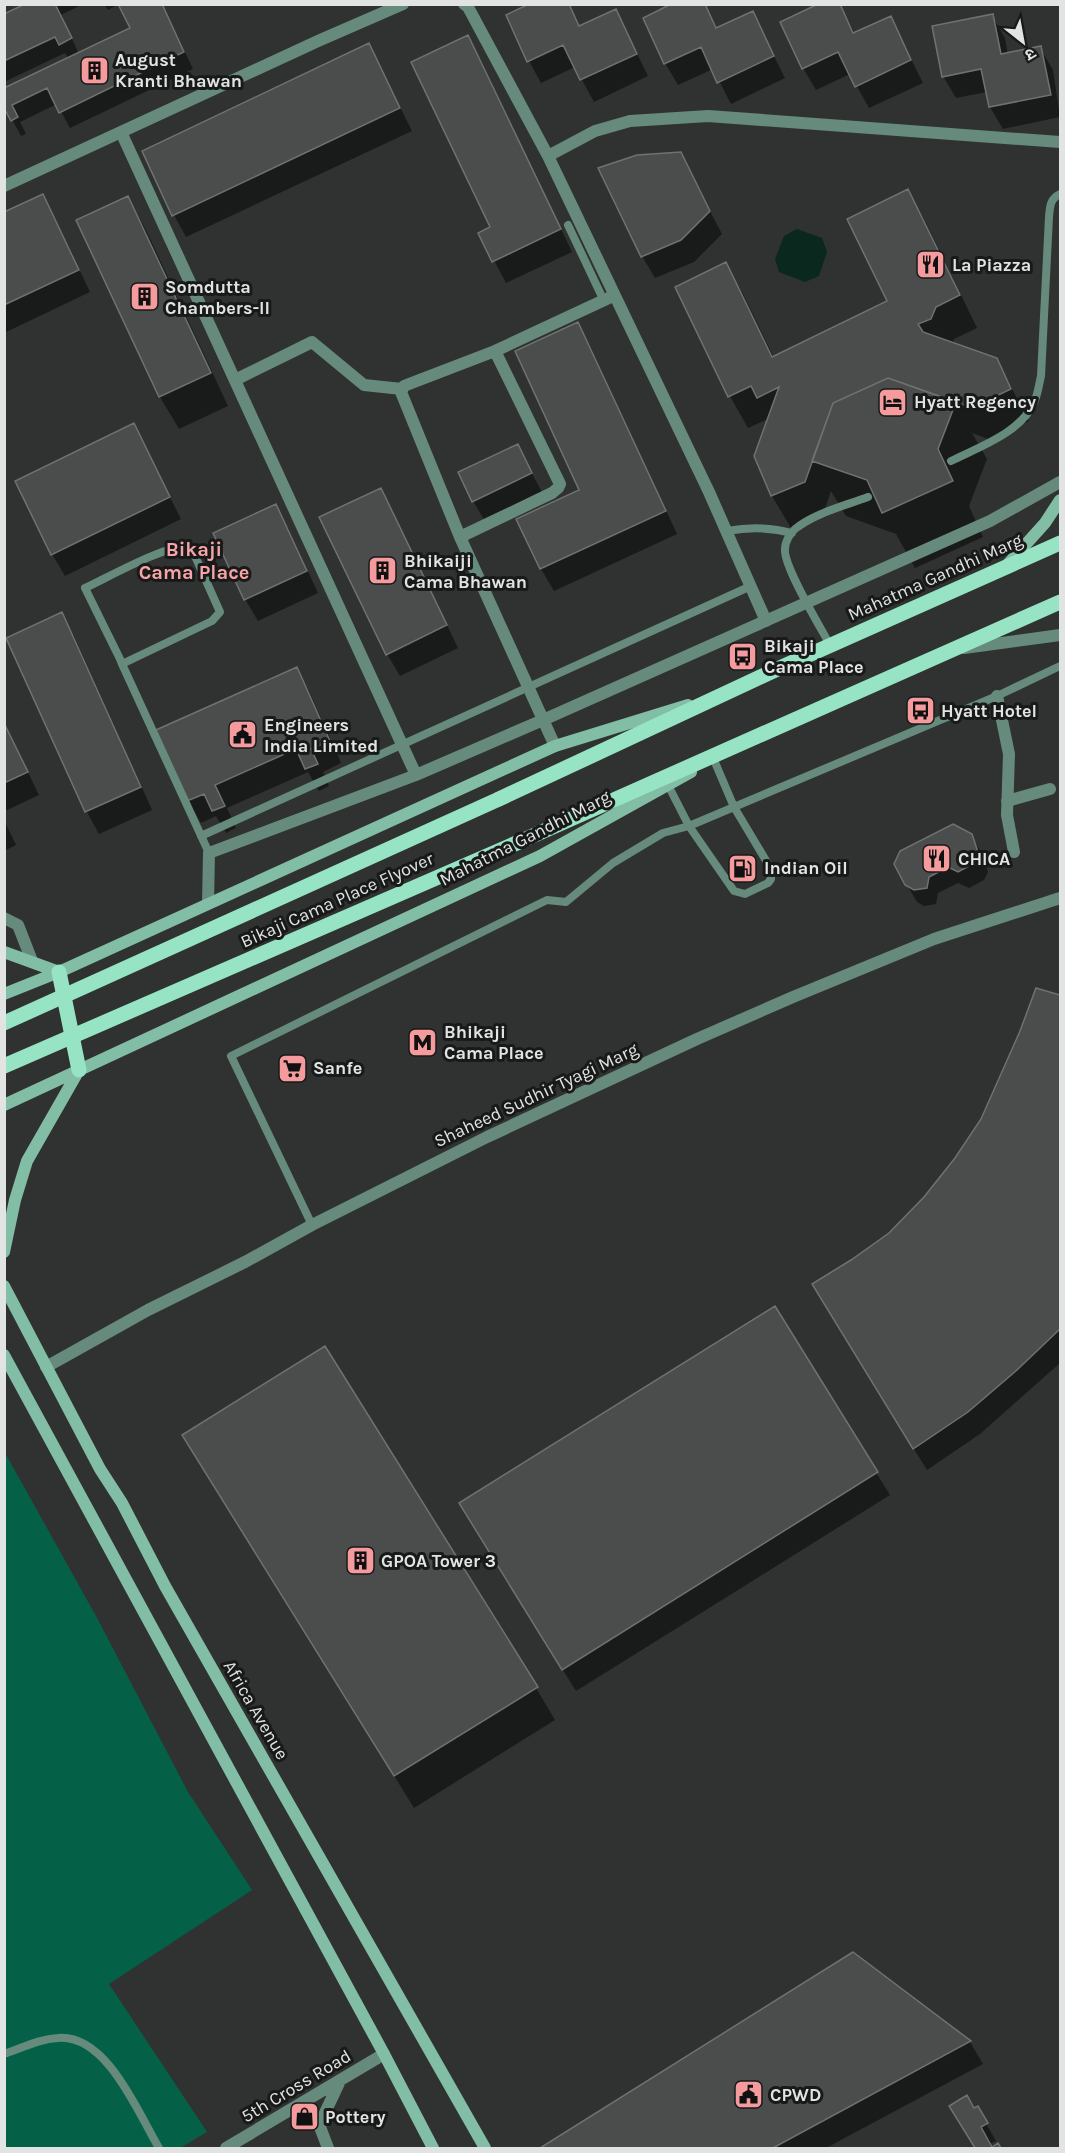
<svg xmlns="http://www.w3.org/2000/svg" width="1065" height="2153" viewBox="0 0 1065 2153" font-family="Karla,'Noto Sans Devanagari',sans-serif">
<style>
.green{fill:#046148}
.water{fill:#0a281e}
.shadow{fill:#0007}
.building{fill:#4a4d4c;stroke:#6e7270;stroke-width:1.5}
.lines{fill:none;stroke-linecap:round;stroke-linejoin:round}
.lane{stroke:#668a7b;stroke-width:8}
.street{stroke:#668a7b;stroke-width:12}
.secondary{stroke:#82bda5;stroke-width:12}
.primary{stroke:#97e4c5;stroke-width:15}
.primary-bridge{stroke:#97e4c5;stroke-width:15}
.labels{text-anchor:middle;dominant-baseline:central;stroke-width:6;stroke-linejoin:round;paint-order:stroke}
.poi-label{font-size:18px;font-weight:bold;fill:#e2e4e3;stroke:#181a19;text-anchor:start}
.street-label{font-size:18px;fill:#e2e4e3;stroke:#181a19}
.neighbourhood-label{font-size:20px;font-weight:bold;fill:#f7a3a7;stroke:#181a19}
</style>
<rect width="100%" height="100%" fill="#2f3231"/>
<path class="green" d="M4,1451L96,1616L188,1792L252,1890L109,1984L207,2132L180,2148H5Z"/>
<path class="water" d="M797,229L822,238L827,252L819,276L805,282L779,272L775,259L784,236Z"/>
<path class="shadow" d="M29,4H83L61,15L79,54L132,29L162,4L193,69L70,128L57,104L20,122L26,134L21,136L4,105L69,59L65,53L4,82V16Z
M104,4H119L108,10Z
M569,4L580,27L616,11L648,76L594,102L575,67L541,83L529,61Z
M704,4L717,30L752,13L785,78L731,104L713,69L678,85L665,63L645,18Z
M839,4L855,34L890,17L923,83L869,108L850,74L816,90L803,68Z
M992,16L1005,38L1008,55L1040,48L1053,70L1060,117L1003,129L990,107L987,92L956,98L943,76Z
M467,37L480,59L572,252L506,283L480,234L492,228Z
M369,45L412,131L186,237L174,215L144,152Z
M680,154L722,234L694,262L655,278L642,256Z
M908,190L926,223L977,328L954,339L952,344L996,359L1029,421L991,440L972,433L987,459L969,506L983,537L915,568L896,534L846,516L831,491L823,514L791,528L772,496L755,456L770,418L748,428L730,396L726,264L744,296L774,358L889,302Z
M42,196L55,218L90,292L4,333V214Z
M128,198L146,230L228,406L179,429L160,397L78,221Z
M578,324L590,346L677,534L554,591L541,569L518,520L581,491Z
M133,425L181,519L65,576L52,554Z
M517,446L544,496L486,523L473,501Z
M380,490L393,512L458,648L400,676L387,654Z
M275,506L288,528L318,593L258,621L245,599Z
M61,614L74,636L152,810L99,834L87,812L8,638Z
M296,669L309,691L341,763L323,772L329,786L319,791L308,772L227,808L236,828L226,833L216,816L201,823L188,801Z
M4,723L39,795L5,811L4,810Z
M4,820L16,845L4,851Z
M971,835L981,852L988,872L984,880L969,888L958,883L938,893L936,904L924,906L917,902L895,864Z
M1036,990L1060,997V1363L980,1434L927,1470L826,1306L852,1261L890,1234L925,1198L956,1159L982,1119L1022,1031Z
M774,1308L890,1495L576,1691L473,1526Z
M184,1436L536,1688L555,1720L414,1808Z
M853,1954L970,2042L983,2064L826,2148H543Z
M951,2106L973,2110L977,2108L996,2141L989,2144L992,2148H976Z"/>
<path class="building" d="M25,4H55L72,38L59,45L55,37L4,61V14Z
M118,4H162L184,52L59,113L47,88L12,105L18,117L11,121L4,108V88L130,28Z
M529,4H569L579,26L616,9L637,54L580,80L563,45L527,62L506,15Z
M671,4H705L716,28L753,11L774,56L717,83L701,47L664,64L643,18Z
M818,4H840L853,33L891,16L911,60L855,87L838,52L802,69L780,22Z
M993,14L1001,54L1041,46L1051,95L989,107L981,69L942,77L932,26Z
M468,35L561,229L492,262L478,233L490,227L411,62Z
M369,43L400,108L172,216L142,151Z
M681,152L710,211L681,240L641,257L598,168L637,155Z
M908,189L960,295L936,307L931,319L918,324L923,332L997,358L1011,389L972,408L888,378L833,403L805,482L771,496L754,456L779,387L757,398L751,386L728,397L675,287L726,262L772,357L887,301L847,219Z
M43,194L79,270L4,305V212Z
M128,196L211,373L159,397L76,220Z
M578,322L666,511L540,569L516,519L579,490L515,351Z
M888,378L956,402L938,449L953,481L882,513L867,480L812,461L833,403Z
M134,423L170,497L51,555L15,481Z
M518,444L532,473L472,502L458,472Z
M381,488L447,625L386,655L319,517Z
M276,504L307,571L244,600L213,533Z
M62,612L141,787L85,812L6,638Z
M297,667L330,741L311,749L318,764L305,769L296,749L215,785L225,806L212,811L204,794L187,801L156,730Z
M4,723L28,772L4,783Z
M953,824L972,834L979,855L975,863L958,872L948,867L929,877L927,888L914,890L905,885L894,864L900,851Z
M1036,988L1060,995V1329L1017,1370L968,1412L913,1449L812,1284L851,1260L889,1233L924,1197L955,1158L981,1119L1020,1031Z
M775,1306L878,1472L562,1670L459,1503Z
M325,1346L538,1687L394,1776L182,1435Z
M853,1952L971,2041L773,2148H540Z
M967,2095L974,2108L978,2106L988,2123L981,2127L992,2147L998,2143L1001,2148H975L949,2106Z"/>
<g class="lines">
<path class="lane" d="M568,225L604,301
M951,461C979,447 1023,432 1035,400C1038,393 1039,384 1041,376L1049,217C1050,206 1050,199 1060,194
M727,531C749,527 770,527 792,533
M830,645C821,628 783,566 785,549C785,542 790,533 795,529C815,513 844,506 868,497
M122,664L212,621L220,612L191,547C170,542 107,578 85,588L120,659L122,664L209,853
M668,785L689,826L997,696L1060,666
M201,836L751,586
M312,1225L231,1056L547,900L566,902L613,863L663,833L689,826L734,891L745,894L768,883L771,879V869L734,807L714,760
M4,2054C22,2048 39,2039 58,2038C107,2034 138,2113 159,2148"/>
<path class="street" d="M464,4L468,7L548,156L709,492L766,621
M121,132L416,775
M548,156L595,131L630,121L708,116L1060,142
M4,186L318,41L403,4
M235,380L312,342L364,385L402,389
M460,537L552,493L558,488L560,484L495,351
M964,648L1060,635
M997,696L1009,754L1007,815L1014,852
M555,746L460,537L401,392L404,386L409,384L495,351L613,296
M1007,801L1050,789
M208,903L209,853L416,775L543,720L990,521L1060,482
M4,918L18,925L32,961
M46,1367L148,1310L245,1262L312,1225L487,1137L697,1039L793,997L934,939L1060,898
M226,2148L384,2054
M328,2148L320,2127L323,2117L340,2081"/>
<path class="secondary" d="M1008,564L1045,523L1060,500
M4,952L59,972
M4,994L59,972L555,746L688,705
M4,1105L540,856L691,772
M4,1252L15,1200L27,1161L79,1070
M4,1286L100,1469L122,1503L165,1586L485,2148
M4,1355L384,2054L433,2148"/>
<path class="primary" d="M499,799L784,666L1060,543
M519,842L1060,602
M59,972L79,1070"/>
<path class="primary-bridge" d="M4,1023L499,799
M4,1066L519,842"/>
</g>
<defs>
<symbol id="building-square" viewBox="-11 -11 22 22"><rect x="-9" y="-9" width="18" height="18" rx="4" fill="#f59b9e" stroke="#181a19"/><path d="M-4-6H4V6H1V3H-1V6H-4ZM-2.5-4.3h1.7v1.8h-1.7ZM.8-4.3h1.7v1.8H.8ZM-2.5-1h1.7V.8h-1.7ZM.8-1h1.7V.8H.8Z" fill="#111"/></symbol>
<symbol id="restaurant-square" viewBox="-11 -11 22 22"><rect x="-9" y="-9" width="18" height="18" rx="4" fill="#f59b9e" stroke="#181a19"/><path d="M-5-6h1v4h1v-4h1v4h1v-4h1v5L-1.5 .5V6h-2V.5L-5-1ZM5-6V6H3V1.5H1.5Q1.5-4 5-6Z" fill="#111"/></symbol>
<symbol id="hotel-square" viewBox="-11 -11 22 22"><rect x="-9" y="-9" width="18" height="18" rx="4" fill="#f59b9e" stroke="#181a19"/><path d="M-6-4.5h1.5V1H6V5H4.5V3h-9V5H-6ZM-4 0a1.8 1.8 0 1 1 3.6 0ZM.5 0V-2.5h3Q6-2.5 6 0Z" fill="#111"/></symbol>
<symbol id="bus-square" viewBox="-11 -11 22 22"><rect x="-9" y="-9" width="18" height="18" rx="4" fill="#f59b9e" stroke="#181a19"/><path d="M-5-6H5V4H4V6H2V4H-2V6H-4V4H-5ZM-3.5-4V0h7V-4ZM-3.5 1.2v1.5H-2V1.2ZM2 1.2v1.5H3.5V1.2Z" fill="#111"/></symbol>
<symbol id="civic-square" viewBox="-11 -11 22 22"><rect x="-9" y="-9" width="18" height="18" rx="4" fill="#f59b9e" stroke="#181a19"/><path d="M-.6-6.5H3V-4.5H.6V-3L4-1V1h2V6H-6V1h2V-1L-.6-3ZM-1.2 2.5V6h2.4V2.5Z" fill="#111"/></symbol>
<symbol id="fuel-square" viewBox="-11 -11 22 22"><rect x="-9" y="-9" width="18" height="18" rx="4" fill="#f59b9e" stroke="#181a19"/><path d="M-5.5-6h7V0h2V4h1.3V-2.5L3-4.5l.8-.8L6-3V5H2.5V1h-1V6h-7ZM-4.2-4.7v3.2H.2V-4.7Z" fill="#111"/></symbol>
<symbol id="metro-square" viewBox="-11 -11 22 22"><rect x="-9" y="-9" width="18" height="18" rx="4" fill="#f59b9e" stroke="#181a19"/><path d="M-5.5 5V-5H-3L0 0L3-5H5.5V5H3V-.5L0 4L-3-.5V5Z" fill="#111"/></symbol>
<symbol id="supermarket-square" viewBox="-11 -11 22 22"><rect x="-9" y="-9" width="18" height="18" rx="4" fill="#f59b9e" stroke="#181a19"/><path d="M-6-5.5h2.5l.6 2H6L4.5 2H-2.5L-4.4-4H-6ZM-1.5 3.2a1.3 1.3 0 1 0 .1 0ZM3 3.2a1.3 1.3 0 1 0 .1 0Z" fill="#111"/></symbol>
<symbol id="shop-square" viewBox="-11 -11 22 22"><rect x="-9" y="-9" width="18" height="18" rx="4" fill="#f59b9e" stroke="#181a19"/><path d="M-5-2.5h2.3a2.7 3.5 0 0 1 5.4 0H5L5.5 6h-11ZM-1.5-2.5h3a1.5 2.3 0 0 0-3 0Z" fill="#111"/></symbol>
</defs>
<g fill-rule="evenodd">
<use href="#building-square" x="78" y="54" width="33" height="33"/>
<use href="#restaurant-square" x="914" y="248" width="33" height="33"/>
<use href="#building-square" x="128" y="280" width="33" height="33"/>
<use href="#hotel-square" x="876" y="386" width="33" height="33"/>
<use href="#building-square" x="366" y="554" width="33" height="33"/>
<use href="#bus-square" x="726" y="640" width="33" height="33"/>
<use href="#bus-square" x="904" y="694" width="33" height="33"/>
<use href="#civic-square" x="226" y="718" width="33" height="33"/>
<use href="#restaurant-square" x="920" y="842" width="33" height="33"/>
<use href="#fuel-square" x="726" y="852" width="33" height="33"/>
<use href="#metro-square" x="406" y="1026" width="33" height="33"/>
<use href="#supermarket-square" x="276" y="1052" width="33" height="33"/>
<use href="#building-square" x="344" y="1544" width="33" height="33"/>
<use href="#civic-square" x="732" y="2078" width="33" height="33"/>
<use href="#shop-square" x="288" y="2100" width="33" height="33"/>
</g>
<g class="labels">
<g class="poi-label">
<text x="115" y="60">August<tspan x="115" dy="21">Kranti Bhawan</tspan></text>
<text x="952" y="265">La Piazza</text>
<text x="165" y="287">Somdutta<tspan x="165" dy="21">Chambers-II</tspan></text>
<text x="914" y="402">Hyatt Regency</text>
<text x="404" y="561">Bhikaiji<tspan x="404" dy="21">Cama Bhawan</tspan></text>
<text x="764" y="646">Bikaji<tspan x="764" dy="21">Cama Place</tspan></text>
<text x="941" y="711">Hyatt Hotel</text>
<text x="264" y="725">Engineers<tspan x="264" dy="21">India Limited</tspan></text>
<text x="958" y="859">CHICA</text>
<text x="764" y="868">Indian Oil</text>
<text x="444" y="1032">Bhikaji<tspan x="444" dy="21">Cama Place</tspan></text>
<text x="313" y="1068">Sanfe</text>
<text x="381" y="1561">GPOA Tower 3</text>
<text x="770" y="2095">CPWD</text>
<text x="325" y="2117">Pottery</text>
</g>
<g class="street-label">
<text transform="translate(935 577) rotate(-24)">Mahatma Gandhi Marg</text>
<text transform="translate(525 838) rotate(-27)">Mahatma Gandhi Marg</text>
<text transform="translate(337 900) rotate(-24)">Bikaji Cama Place Flyover</text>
<text transform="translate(536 1095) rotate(-25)">Shaheed Sudhir Tyagi Marg</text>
<text transform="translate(256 1710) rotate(60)">Africa Avenue</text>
<text transform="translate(296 2086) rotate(-31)">5th Cross Road</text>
</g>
<g class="neighbourhood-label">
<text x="194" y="549">Bikaji<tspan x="194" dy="23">Cama Place</tspan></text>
</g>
</g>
<rect width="1065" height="2153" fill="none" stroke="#e2e4e3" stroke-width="12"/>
<g transform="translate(1023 42) rotate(149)" stroke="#181a19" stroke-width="4.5" paint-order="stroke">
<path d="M0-4.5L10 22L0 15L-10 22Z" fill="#e2e4e3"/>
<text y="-9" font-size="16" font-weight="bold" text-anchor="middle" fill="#e2e4e3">उ</text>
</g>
</svg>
